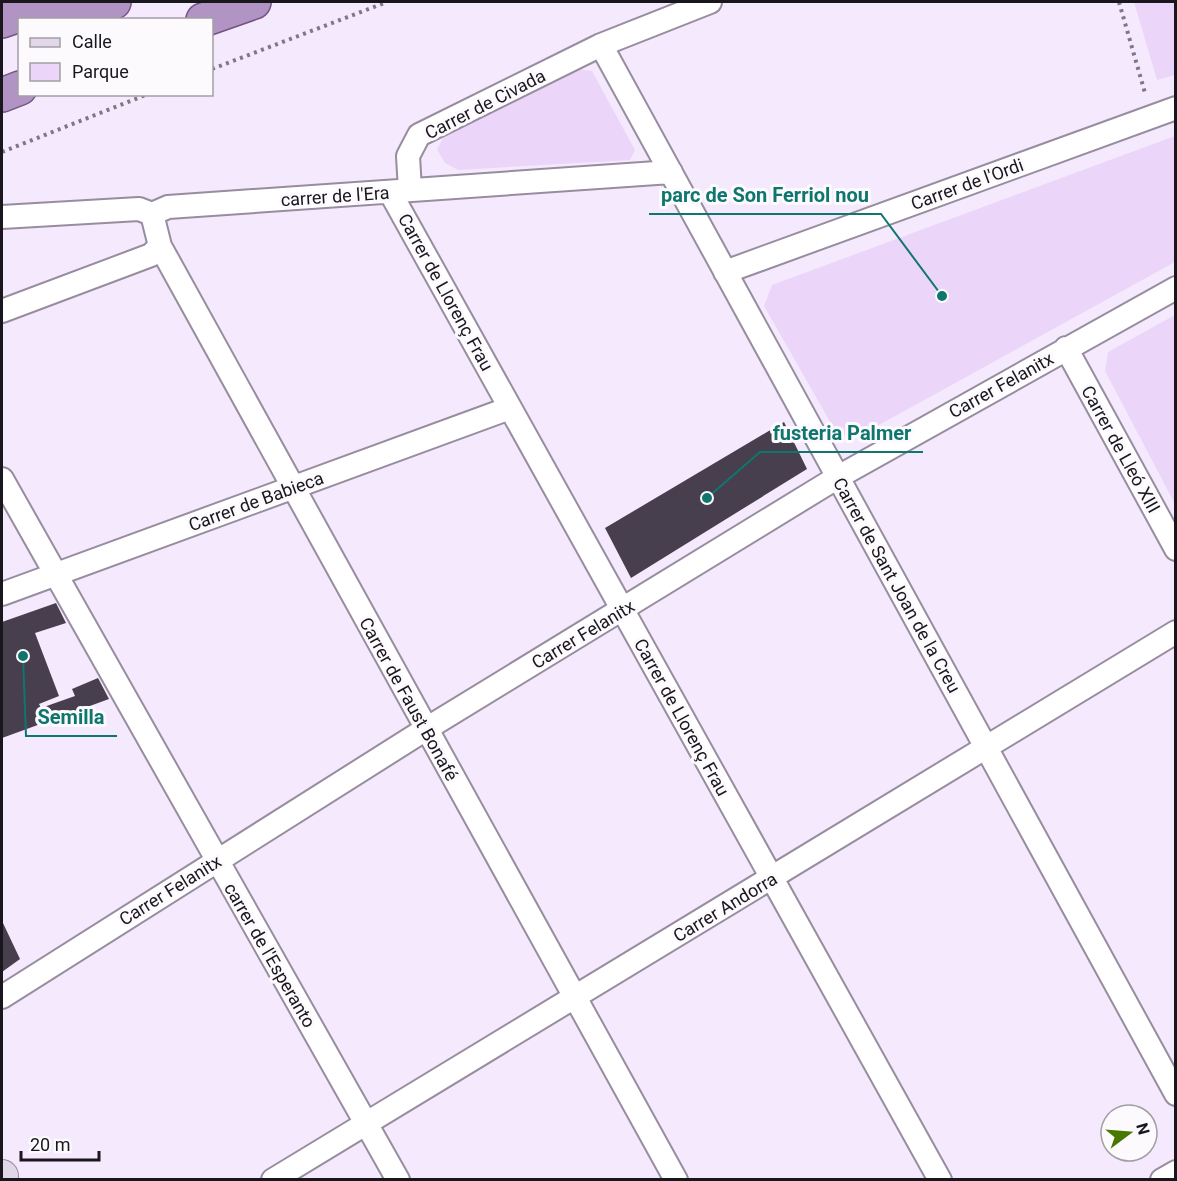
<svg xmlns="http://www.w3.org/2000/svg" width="1177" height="1181" viewBox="0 0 1177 1181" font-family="Roboto,sans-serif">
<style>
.green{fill:#ebd6f9}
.building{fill:#473e4e}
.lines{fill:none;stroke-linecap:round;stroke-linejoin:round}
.minor-casing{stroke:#988d9f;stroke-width:26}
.secondary-casing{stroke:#988d9f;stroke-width:34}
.trunk-casing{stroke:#705680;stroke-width:36}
.path{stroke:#7f7784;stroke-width:4;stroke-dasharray:3 4.5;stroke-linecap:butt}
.minor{stroke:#fff;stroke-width:22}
.secondary{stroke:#e2d7e9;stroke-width:32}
.trunk{stroke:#b294c4;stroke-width:33}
.labels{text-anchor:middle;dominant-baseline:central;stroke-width:6;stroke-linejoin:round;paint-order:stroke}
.street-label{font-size:18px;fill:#1a161d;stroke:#fdfafe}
.leader{fill:none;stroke:#0f766e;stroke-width:2}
.callout-dot{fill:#0f766e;stroke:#fdfafe;stroke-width:2}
.callout-label{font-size:20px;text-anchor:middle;font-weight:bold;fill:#0f766e;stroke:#fdfafe;stroke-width:6;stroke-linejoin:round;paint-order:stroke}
</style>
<rect width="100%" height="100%" fill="#f5e9fd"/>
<path class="green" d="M1134,2H1175V75L1157,80Z
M577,69L592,71L635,150L630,160L458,170L445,163L437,149L445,135Z
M1175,136V262L857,437L837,434L764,306L772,285Z
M1175,315V504L1105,371L1108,352Z"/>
<path class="building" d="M784,422L807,469L631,578L605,528Z
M56,603L66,623L35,633L59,696L39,704L41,708L75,696L72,689L98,678L109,699L2,738V622Z
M2,921L20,959L2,972Z"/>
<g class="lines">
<defs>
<path id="minor" d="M601,45L1176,1094
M410,190L408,156L419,135L601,45L710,2
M390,192L940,1180
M152,214L160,246L676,1180
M2,217L139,209L152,214L168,207L671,172
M725,272L1176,108
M2,311L151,255L160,246
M1066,348L1176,549
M2,479L398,1180
M2,594L510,408
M2,997L426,729L838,477L1176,288
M273,1180L1176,632
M1162,1180L1176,1172"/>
<path id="secondary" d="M2,1176V1180"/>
<path id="trunk" d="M65,20L114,2
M203,20L254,2
M2,21L56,2
M2,95L20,88"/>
</defs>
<use href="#minor" class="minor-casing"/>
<use href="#secondary" class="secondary-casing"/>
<use href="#trunk" class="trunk-casing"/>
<path class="path" d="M1119,2L1145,93
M212,69L387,2
M2,152L148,94"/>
<use href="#minor" class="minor"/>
<use href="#secondary" class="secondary"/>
<use href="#trunk" class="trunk"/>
</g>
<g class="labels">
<g class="street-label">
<text transform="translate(485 104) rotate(-27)">Carrer de Civada</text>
<text transform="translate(967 184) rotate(-20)">Carrer de l'Ordi</text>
<text transform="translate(335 196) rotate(-4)">carrer de l'Era</text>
<text transform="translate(446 292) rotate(61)">Carrer de Llorenç Frau</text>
<text transform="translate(1001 385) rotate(-29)">Carrer Felanitx</text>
<text transform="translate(1121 449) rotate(61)">Carrer de Lleó XIII</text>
<text transform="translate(256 501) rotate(-20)">Carrer de Babieca</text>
<text transform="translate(897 585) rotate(61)">Carrer de Sant Joan de la Creu</text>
<text transform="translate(583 634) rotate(-31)">Carrer Felanitx</text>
<text transform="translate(409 699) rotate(61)">Carrer de Faust Bonafé</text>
<text transform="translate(682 717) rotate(61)">Carrer de Llorenç Frau</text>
<text transform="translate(170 890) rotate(-32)">Carrer Felanitx</text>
<text transform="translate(725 907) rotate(-31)">Carrer Andorra</text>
<text transform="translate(270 955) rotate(60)">carrer de l'Esperanto</text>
</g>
</g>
<path class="leader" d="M942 296L881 214H649M707 498L760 452H923M23 656L26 736H117"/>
<g class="callout-dot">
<circle cx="942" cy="296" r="6"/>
<circle cx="707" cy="498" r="6"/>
<circle cx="23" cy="656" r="6"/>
</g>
<g class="callout-label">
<text x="765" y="202">parc de Son Ferriol nou</text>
<text x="842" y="440">fusteria Palmer</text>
<text x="71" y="724">Semilla</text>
</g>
<rect width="1177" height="1181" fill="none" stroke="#1a161d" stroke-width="6"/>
<rect x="18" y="18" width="195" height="78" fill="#fdfafe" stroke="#a29fa4" stroke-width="1.5"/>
<rect x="30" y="38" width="30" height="9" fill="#e2d7e9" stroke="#a29fa4" stroke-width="1.5"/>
<text x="72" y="48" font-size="18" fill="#1a161d">Calle</text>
<rect x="30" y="63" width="30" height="18" fill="#ebd6f9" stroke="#a29fa4" stroke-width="1.5"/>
<text x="72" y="78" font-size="18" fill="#1a161d">Parque</text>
<g transform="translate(1129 1133) rotate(74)"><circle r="28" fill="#fdfafe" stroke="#a29fa4" stroke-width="1.5"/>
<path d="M0-4.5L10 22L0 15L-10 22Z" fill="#487800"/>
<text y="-9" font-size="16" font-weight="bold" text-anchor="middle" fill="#1a161d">N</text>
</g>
<path d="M21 1151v9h78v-9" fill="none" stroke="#1a161d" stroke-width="3"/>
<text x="30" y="1151" font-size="18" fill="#1a161d" stroke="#fdfafe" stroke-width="4.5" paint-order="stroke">20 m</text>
</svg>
